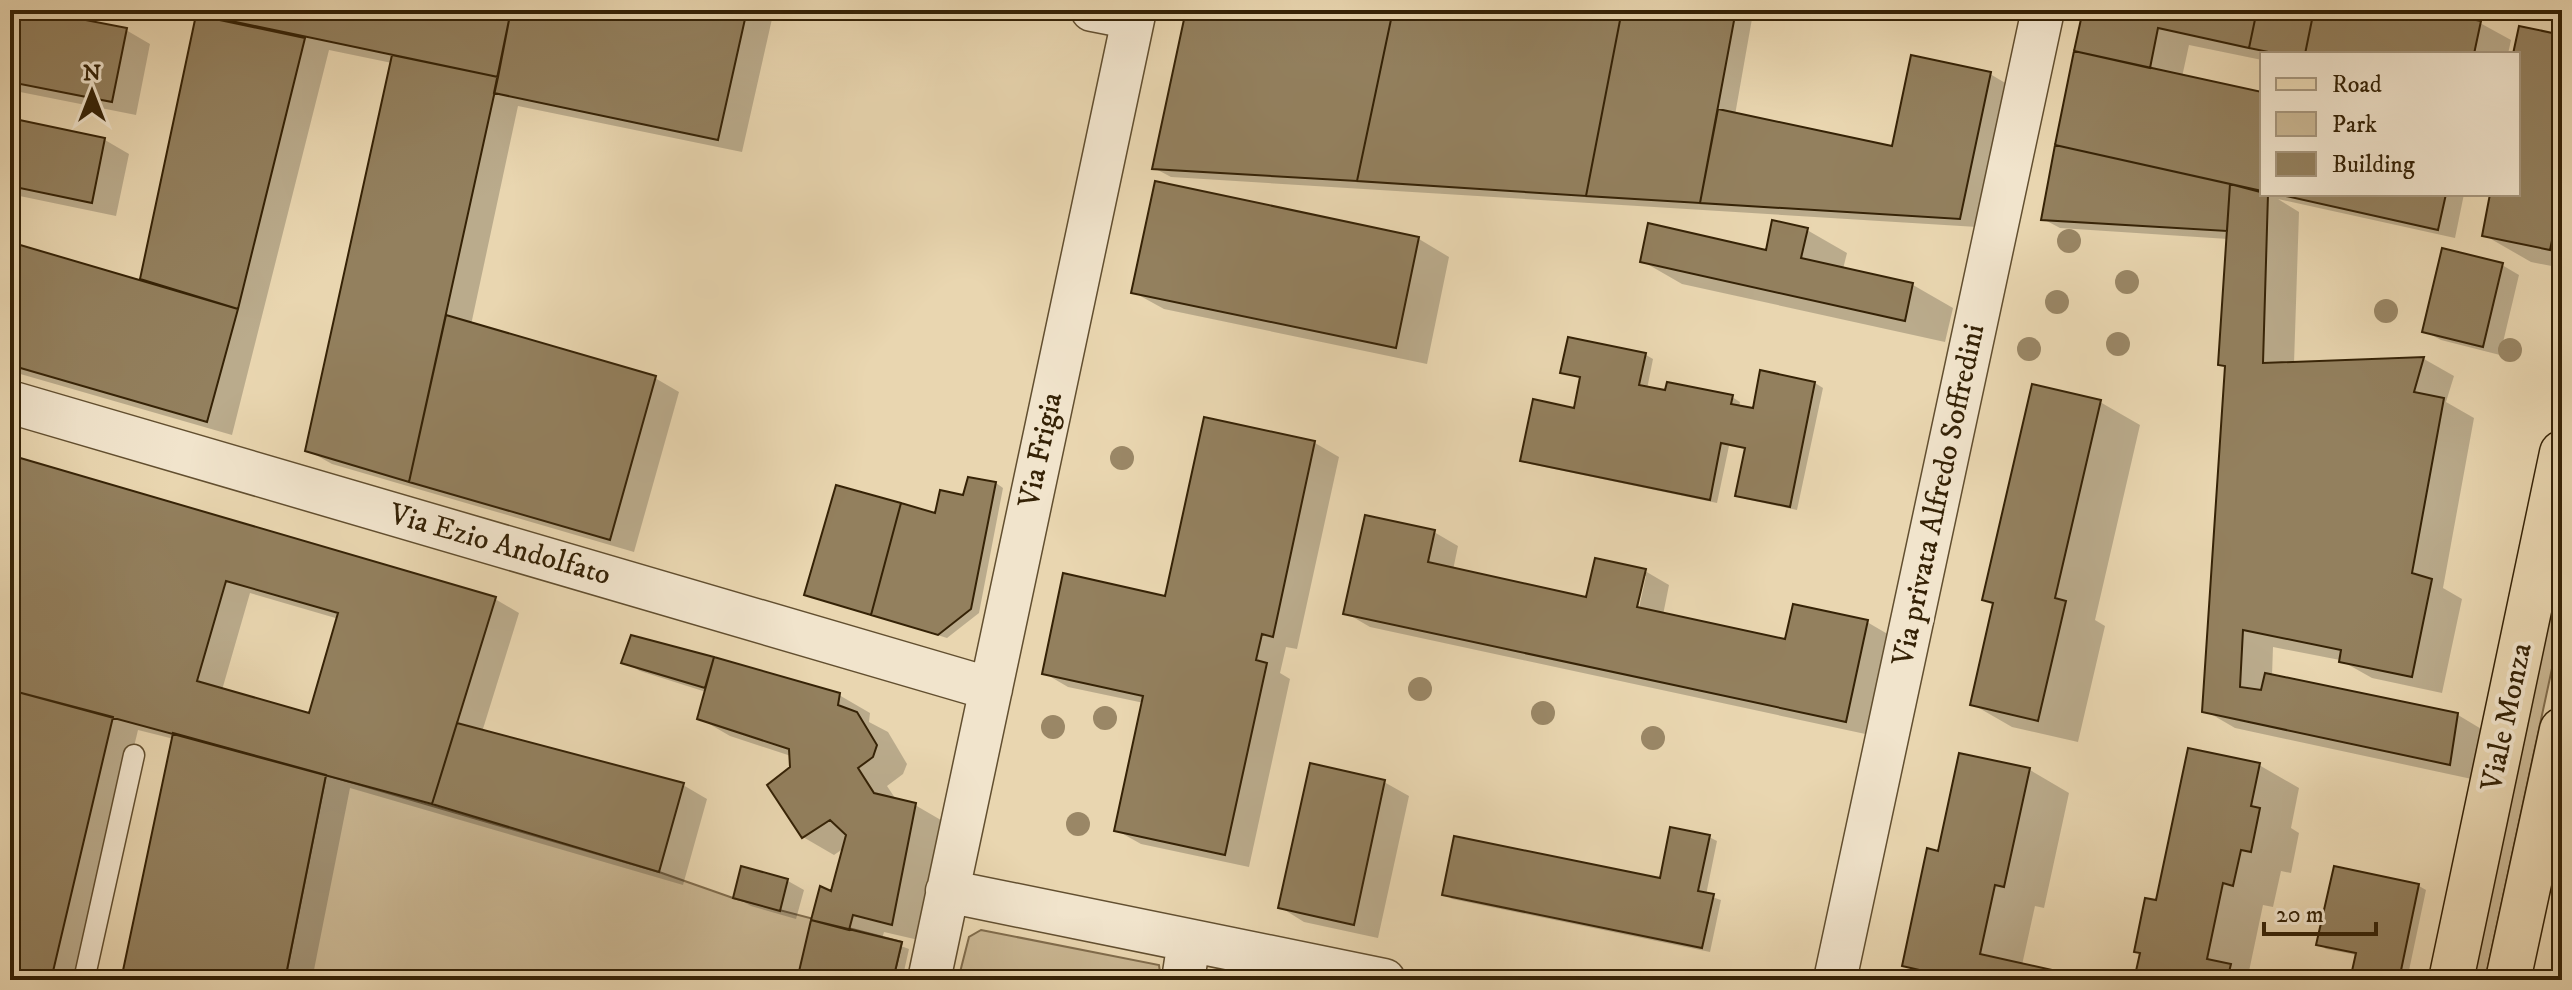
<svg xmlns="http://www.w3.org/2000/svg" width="2572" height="990" viewBox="0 0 2572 990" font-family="'IM FELL DW Pica',serif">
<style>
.green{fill:#cab793;stroke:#806c4c;stroke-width:2}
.shadow{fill:#0003;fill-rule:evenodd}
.building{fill:#93805e;stroke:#352206;stroke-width:2;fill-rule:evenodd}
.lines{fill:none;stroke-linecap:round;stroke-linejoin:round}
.lane-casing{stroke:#624f30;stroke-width:23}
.street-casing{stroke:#624f30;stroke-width:45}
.primary-casing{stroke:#352206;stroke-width:47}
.lane{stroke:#f1e4cc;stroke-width:20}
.street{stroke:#f1e4cc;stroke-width:42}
.primary{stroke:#e9d6b0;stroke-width:44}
.tree{fill:#9a8766}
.labels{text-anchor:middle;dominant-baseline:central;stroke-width:8;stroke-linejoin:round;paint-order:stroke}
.street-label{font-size:30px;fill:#352206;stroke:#f1e4cc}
</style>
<rect width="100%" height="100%" fill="#e9d6b0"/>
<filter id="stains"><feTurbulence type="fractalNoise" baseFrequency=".0025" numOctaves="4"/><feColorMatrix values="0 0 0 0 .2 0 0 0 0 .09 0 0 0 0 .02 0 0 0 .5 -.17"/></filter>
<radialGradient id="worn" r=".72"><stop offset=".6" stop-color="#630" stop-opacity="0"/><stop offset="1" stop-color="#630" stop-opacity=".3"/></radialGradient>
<path class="green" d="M2562,555V622L2485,980H2472Z
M326,775L659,872L733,898L902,942L893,980H285Z
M981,930L1159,965L1161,980H958L969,937Z"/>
<path class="shadow" d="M10,10H24L126,30L150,44L136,115L10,90Z
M162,10H774L742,152L518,106L471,325L655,378L679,392L634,552L332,464L307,450L392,63L329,50L232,435L10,371V244L141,282L197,21Z
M1188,10H1748L1753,13L1735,115L1893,148L1990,74L2007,84L1977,227L1171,177L1154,168Z
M2085,10H2417L2480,23L2511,40L2508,54H2262V60L2189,45L2182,77L2262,95V194H2464L2455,238L2278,199L2299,212L2294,364L2424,359L2454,376L2446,402L2474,418L2443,588L2462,599L2442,693L2372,678L2340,660L2273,647L2272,676L2458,715L2488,733L2481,781L2235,728L2204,710L2227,368L2220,364L2228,239L2060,228L2043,219Z
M2562,37V268L2531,262L2484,235L2492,194H2518V54H2515Z
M10,120L105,140L129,154L116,216L10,194Z
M1156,184L1419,239L1449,257L1427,364L1164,309L1133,292Z
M1807,230L1847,253L1843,269L1913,285L1953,308L1945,342L1682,284L1642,261L1767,252Z
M2502,265L2519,275L2500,355L2441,340L2424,331Z
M1646,355L1653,359L1647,389L1732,397L1740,402L1739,408L1754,411L1762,373L1815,383L1823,388L1797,510L1745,499L1737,495L1746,449L1729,446L1717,503L1530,464L1522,460L1575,410L1582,379L1562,372Z
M2100,402L2140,425L2095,620L2105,626L2078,742L2012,727L1972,704L1995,605L1985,599Z
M1315,443L1339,457L1297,649L1286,647L1280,673L1290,679L1249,867L1141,844L1116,830L1144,703L1068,687L1044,673L1167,598Z
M10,457L495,599L519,613L482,732L683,785L707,799L683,885L350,788L312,980H123L174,739L138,730L78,980H10ZM250,593L339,619L311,715L222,690Z
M996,483L1003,488L979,613L947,638L806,594L964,498Z
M1434,532L1458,546L1453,570L1588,599L1645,571L1669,585L1663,615L1786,641L1867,622L1891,636L1870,735L1370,627L1346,613ZM1642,576H1646L1637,617H1633Z
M713,658L839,695L870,713L869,722L888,732L907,764L903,774L887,786L897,801L915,805L946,823L923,941L884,932L882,939L909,949L902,980H799L832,894L844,848L834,855L803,837L791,756L730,736L699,718L706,692L640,671L624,662Z
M1961,756L2030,770L2069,793L2044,908L2035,906L2022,965L2082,980H1930L1904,965L1939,853Z
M2259,765L2299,788L2291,828L2299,833L2291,873L2281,871L2273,907L2263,905L2248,976L2254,980H2137L2142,955L2136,951L2158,903Z
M1384,782L1409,796L1378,938L1304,922L1280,907Z
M1709,837L1717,841L1706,895L1721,900L1710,952L1452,899L1444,894L1661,880Z
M743,868L788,881L804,890L796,919L751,906L735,897Z
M2419,886L2426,890L2407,980H2352L2357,955L2326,949L2319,944Z"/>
<path class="building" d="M10,10H34L127,28L112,102L10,82Z
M179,10H511L498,77Z
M511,10H747L718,140L494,93Z
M1186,10H1393L1357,181L1152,169Z
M1393,10H1622L1586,196L1357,181Z
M1622,10H1736L1700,203L1586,196Z
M2083,10H2257L2249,48L2158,28L2150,68L2074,51Z
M2257,10H2314L2305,54H2278L2249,48Z
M2314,10H2427L2481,21L2474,54H2305Z
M196,15L305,38L238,309L140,279Z
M2519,26L2562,35V212L2560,223L2556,222L2550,250L2482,236L2490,194H2518V54H2513Z
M2074,51L2262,92V191L2055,145Z
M392,55L498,77L409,482L305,451Z
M1911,55L1991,72L1960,219L1700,203L1718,109L1892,146Z
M10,118L105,138L92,203L10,186Z
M2055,145L2230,184L2227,231L2041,220Z
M1155,181L1419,237L1396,348L1131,293Z
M2230,184L2268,194L2263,363L2424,357L2414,392L2444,398L2412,573L2432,579L2412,677L2339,662L2341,650L2243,630L2240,687L2261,690L2265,673L2458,713L2450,765L2202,712L2225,366L2218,365Z
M2277,194H2446L2438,230Z
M1772,220L1808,228L1801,258L1913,283L1905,321L1640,262L1648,223L1766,250Z
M10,242L238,309L207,422L10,365Z
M2442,248L2503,263L2483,347L2422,332Z
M446,315L656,376L610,540L409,482Z
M1568,337L1646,353L1639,385L1665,390L1667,382L1733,395L1731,404L1753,408L1760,370L1815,382L1790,507L1735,496L1745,448L1721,443L1710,500L1520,461L1533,399L1574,408L1580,377L1560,373Z
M2032,384L2101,400L2055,598L2066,601L2038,721L1970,705L1993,603L1982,600Z
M1204,417L1315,441L1273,637L1262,634L1256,660L1267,663L1225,855L1114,831L1143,696L1042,674L1063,573L1165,596Z
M10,455L496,597L432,804L10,690ZM226,581L338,613L309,713L197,681Z
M968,477L996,482L971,609L938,635L871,615L901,503L935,513L940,490L963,495Z
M836,485L901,503L871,615L804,595Z
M1365,515L1435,530L1428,562L1586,597L1595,558L1646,569L1637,607L1785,639L1793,604L1868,620L1846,722L1343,614Z
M631,635L714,657L705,688L621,663Z
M714,657L840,693L838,705L857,712L877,745L873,757L858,768L874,793L916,803L892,925L853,915L849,930L811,920L820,886L831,891L846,835L830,820L802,838L767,785L790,767L789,749L697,719Z
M10,690L113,717L51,980H10Z
M457,723L684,783L659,872L432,804Z
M173,733L326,775L285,980H121Z
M2188,748L2260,763L2251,806L2260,808L2251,852L2241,850L2233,886L2223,883L2207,959L2231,964L2227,980H2134L2140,953L2134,952L2145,898L2156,900Z
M1959,753L2030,768L2004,887L1995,885L1980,954L2079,976L2078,980H1963L1902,966L1927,848L1938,851Z
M1310,763L1385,780L1354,925L1278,908Z
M1670,827L1710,835L1698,891L1714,894L1702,948L1442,895L1454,836L1660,878Z
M741,866L788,879L780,911L733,898Z
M2334,866L2419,884L2399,980H2350L2356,953L2316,945Z
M811,920L902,942L893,980H797Z"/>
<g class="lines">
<defs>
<path id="lane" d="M84,980L134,755"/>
<path id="street" d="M1092,10L1133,18
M10,402L991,689
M947,891L1384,980
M929,980L1135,10
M1183,980L1189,941
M1835,980L2043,10"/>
<path id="primary" d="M2451,980L2562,453
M2508,980L2562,730"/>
</defs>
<use href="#lane" class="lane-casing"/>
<use href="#street" class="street-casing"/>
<use href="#primary" class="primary-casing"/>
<use href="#lane" class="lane"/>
<use href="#street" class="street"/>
<use href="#primary" class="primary"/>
</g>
<g class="tree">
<circle cx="2069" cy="241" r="12"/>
<circle cx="2127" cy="282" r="12"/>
<circle cx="2057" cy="302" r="12"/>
<circle cx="2386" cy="311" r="12"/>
<circle cx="2118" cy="344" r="12"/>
<circle cx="2029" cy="349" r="12"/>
<circle cx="2510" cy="350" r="12"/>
<circle cx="1122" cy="458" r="12"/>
<circle cx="1420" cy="689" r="12"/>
<circle cx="1543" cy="713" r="12"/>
<circle cx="1105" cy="718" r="12"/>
<circle cx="1053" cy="727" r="12"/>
<circle cx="1653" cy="738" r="12"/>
<circle cx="1078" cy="824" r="12"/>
</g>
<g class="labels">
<g class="street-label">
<text transform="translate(1041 450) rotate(-78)">Via Frigia</text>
<text transform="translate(1939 495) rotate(-78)">Via privata Alfredo Soffredini</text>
<text transform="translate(500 545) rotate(16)">Via Ezio Andolfato</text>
<text transform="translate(2507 717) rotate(-78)">Viale Monza</text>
</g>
</g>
<rect width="2572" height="990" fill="none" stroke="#e9d6b0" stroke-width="40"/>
<rect x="12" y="12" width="2548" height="966" fill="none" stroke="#352206" stroke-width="4"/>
<rect x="20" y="20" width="2532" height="950" fill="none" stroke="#352206" stroke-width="2"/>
<rect x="2260" y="52" width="260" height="144" fill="#f1e4cc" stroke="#a6967d" stroke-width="2"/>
<rect x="2276" y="78" width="40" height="12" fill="#e9d6b0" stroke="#a6967d" stroke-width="2"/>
<text x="2332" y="92" font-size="24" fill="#352206">Road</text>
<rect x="2276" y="112" width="40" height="24" fill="#cab793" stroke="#a6967d" stroke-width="2"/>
<text x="2332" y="132" font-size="24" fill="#352206">Park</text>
<rect x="2276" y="152" width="40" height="24" fill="#93805e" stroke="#a6967d" stroke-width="2"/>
<text x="2332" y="172" font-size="24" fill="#352206">Building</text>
<g transform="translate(92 92)" stroke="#f1e4cc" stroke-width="6" paint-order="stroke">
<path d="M0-6L14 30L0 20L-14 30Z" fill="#352206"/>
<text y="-12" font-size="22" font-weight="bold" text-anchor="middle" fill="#352206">N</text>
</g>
<path d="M2264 922v12h112v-12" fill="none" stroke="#352206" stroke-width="4"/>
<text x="2276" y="922" font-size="24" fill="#352206" stroke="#f1e4cc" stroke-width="6" paint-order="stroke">20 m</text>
<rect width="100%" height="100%" filter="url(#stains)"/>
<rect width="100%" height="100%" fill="url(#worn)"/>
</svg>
